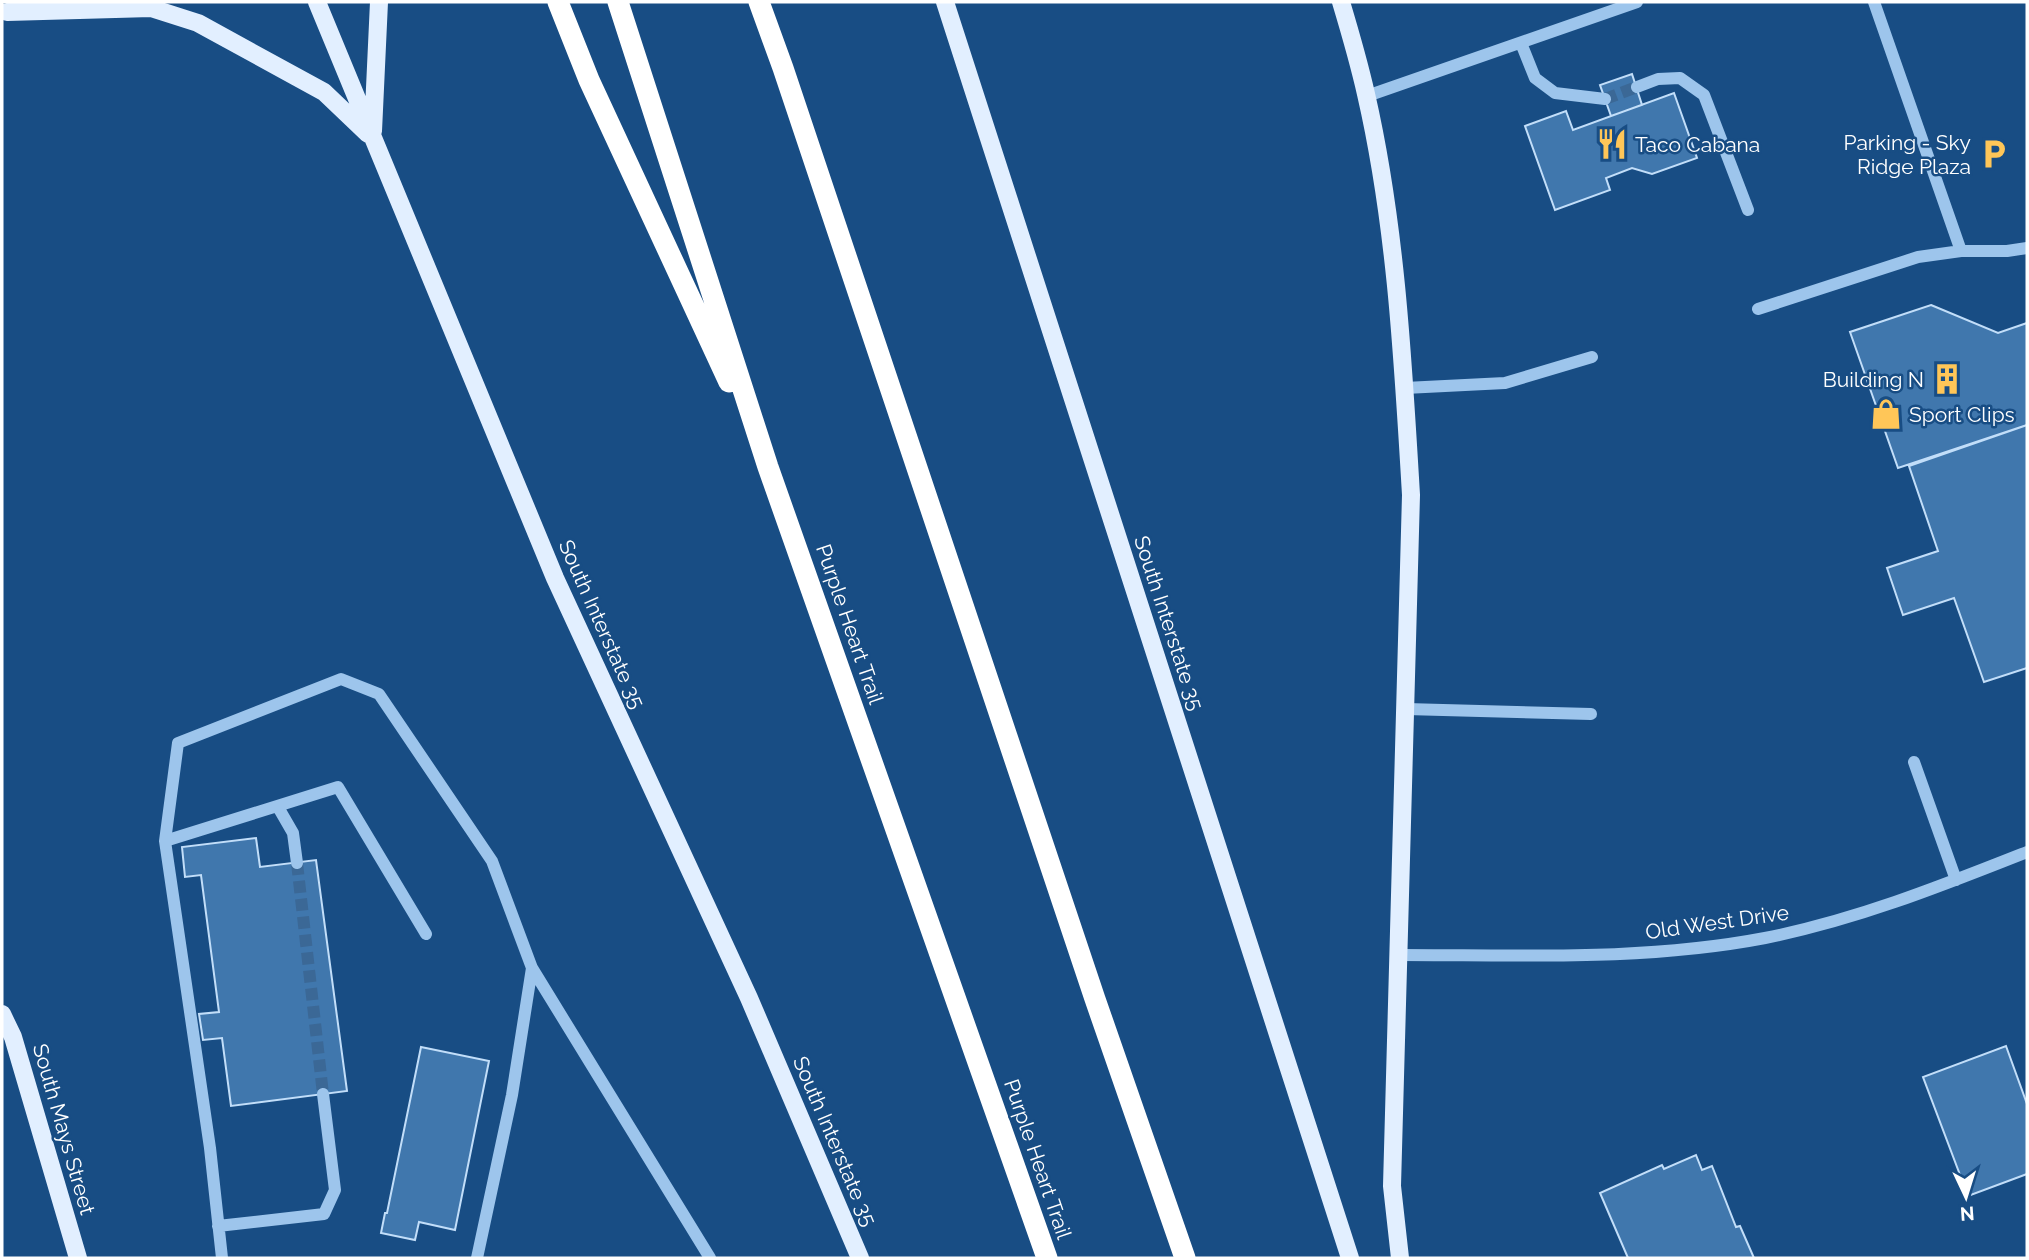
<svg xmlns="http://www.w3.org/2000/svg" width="2029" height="1260" viewBox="0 0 2029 1260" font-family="Raleway,sans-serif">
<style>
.building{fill:#4077ad;stroke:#c2def9;stroke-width:2}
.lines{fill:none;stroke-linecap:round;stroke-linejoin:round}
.minor-tunnel{stroke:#3b6896;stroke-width:12;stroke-dasharray:12 6;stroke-linecap:butt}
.minor{stroke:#9dc5ec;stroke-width:12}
.major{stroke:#e2efff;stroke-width:18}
.highway{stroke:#fff;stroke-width:21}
.labels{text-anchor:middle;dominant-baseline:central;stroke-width:5;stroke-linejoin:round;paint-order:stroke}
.poi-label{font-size:21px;fill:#fff;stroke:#184d84;text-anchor:end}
.street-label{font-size:21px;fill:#fff;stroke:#184d84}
</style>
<rect width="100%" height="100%" fill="#184d84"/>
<path class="building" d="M1632,74L1642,105L1611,116L1600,85Z
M1674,93L1697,158L1652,174L1632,168L1606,178L1610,190L1555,210L1525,126L1566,111L1573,130Z
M1931,305L1998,333L2027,323V425L1898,468L1850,332Z
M2027,425V668L1984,682L1954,598L1903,615L1887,568L1938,551L1909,466Z
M256,838L260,867L316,860L347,1091L231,1106L222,1038L203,1040L199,1014L219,1012L201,875L185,877L182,847Z
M2006,1046L2027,1104V1174L1968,1196L1923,1077Z
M421,1047L489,1061L455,1230L419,1222L415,1240L381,1233L385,1213H387Z
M1696,1155L1702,1170L1712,1166L1736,1227L1740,1226L1754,1258H1628L1600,1193L1662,1165L1664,1169Z"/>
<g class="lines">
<path class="minor-tunnel" d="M1605,99L1637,87
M297,863L323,1094"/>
<path class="minor" d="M1874,2L1961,251
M1521,43L1535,78L1555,93L1605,99
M1637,87L1658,79L1680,78L1704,95L1748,210
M1367,96L1637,2
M1758,309L1918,257L1961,251H2007L2027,248
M1405,388L1505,383L1592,357
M1406,709L1591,714
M1914,762L1956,880
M278,807L293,833L297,863
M165,841L338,787L426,934
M1400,955C1522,955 1645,961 1765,938C1856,920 1941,886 2027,852
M218,1226L324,1214L335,1190L323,1094
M222,1258L210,1148L165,841L178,743L341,679L379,694L492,861L532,968L710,1258
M477,1258L512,1095L532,968"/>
<path class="major" d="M317,2L555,578L749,998L860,1258
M945,2L1350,1258
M1341,2C1350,32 1359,63 1366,94C1396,225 1403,361 1411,495L1392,1186L1400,1258
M7,12L151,8L198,23L324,92L368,134
M373,131L379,2
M2,1014L13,1037L78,1258"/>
<path class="highway" d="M558,2L589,80L729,382
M618,2L768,467L1047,1258
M759,2L783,68L1095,999L1185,1258"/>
</g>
<defs>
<symbol id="restaurant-bare" viewBox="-9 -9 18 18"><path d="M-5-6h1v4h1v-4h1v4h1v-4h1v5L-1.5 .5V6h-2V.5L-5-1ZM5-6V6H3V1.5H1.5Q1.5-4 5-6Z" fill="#ffc658" stroke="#184d84" stroke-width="2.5" paint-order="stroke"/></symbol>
<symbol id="parking-bare" viewBox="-9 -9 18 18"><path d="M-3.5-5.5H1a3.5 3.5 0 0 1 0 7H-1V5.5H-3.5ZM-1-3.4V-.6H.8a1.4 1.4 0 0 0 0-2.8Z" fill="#ffc658" stroke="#184d84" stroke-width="2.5" paint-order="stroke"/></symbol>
<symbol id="building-bare" viewBox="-9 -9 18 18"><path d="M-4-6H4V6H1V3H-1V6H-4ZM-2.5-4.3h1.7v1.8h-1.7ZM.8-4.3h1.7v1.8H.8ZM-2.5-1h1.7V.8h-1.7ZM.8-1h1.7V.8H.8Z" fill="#ffc658" stroke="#184d84" stroke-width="2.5" paint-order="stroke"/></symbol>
<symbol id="shop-bare" viewBox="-9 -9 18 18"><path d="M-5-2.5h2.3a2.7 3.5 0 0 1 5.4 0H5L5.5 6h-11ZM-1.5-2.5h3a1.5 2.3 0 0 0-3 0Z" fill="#ffc658" stroke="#184d84" stroke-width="2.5" paint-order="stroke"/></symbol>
</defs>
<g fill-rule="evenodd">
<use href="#restaurant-bare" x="1590" y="122" width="44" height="44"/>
<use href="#parking-bare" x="1972" y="132" width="44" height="44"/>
<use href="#building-bare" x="1925" y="357" width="44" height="44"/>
<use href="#shop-bare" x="1864" y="392" width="44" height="44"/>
</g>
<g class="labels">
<g class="poi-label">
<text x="1971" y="142">Parking - Sky<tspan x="1971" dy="24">Ridge Plaza</tspan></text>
<text x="1635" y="144" text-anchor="start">Taco Cabana</text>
<text x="1924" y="379">Building N</text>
<text x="1909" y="414" text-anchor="start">Sport Clips</text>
</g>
<g class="street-label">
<text transform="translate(1169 623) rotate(72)">South Interstate 35</text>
<text transform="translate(602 624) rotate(66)">South Interstate 35</text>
<text transform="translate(850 624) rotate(71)">Purple Heart Trail</text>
<text transform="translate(1717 922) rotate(-8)">Old West Drive</text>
<text transform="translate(64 1129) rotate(74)">South Mays Street</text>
<text transform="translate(835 1141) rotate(67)">South Interstate 35</text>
<text transform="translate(1038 1159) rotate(71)">Purple Heart Trail</text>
</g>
</g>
<rect width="2029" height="1260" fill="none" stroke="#ffffff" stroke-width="7"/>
<g transform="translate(1966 1197) rotate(176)" stroke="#184d84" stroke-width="5" paint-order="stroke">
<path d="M0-5L12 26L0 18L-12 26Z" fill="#ffffff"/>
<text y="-10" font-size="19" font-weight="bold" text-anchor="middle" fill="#ffffff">N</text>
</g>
</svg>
